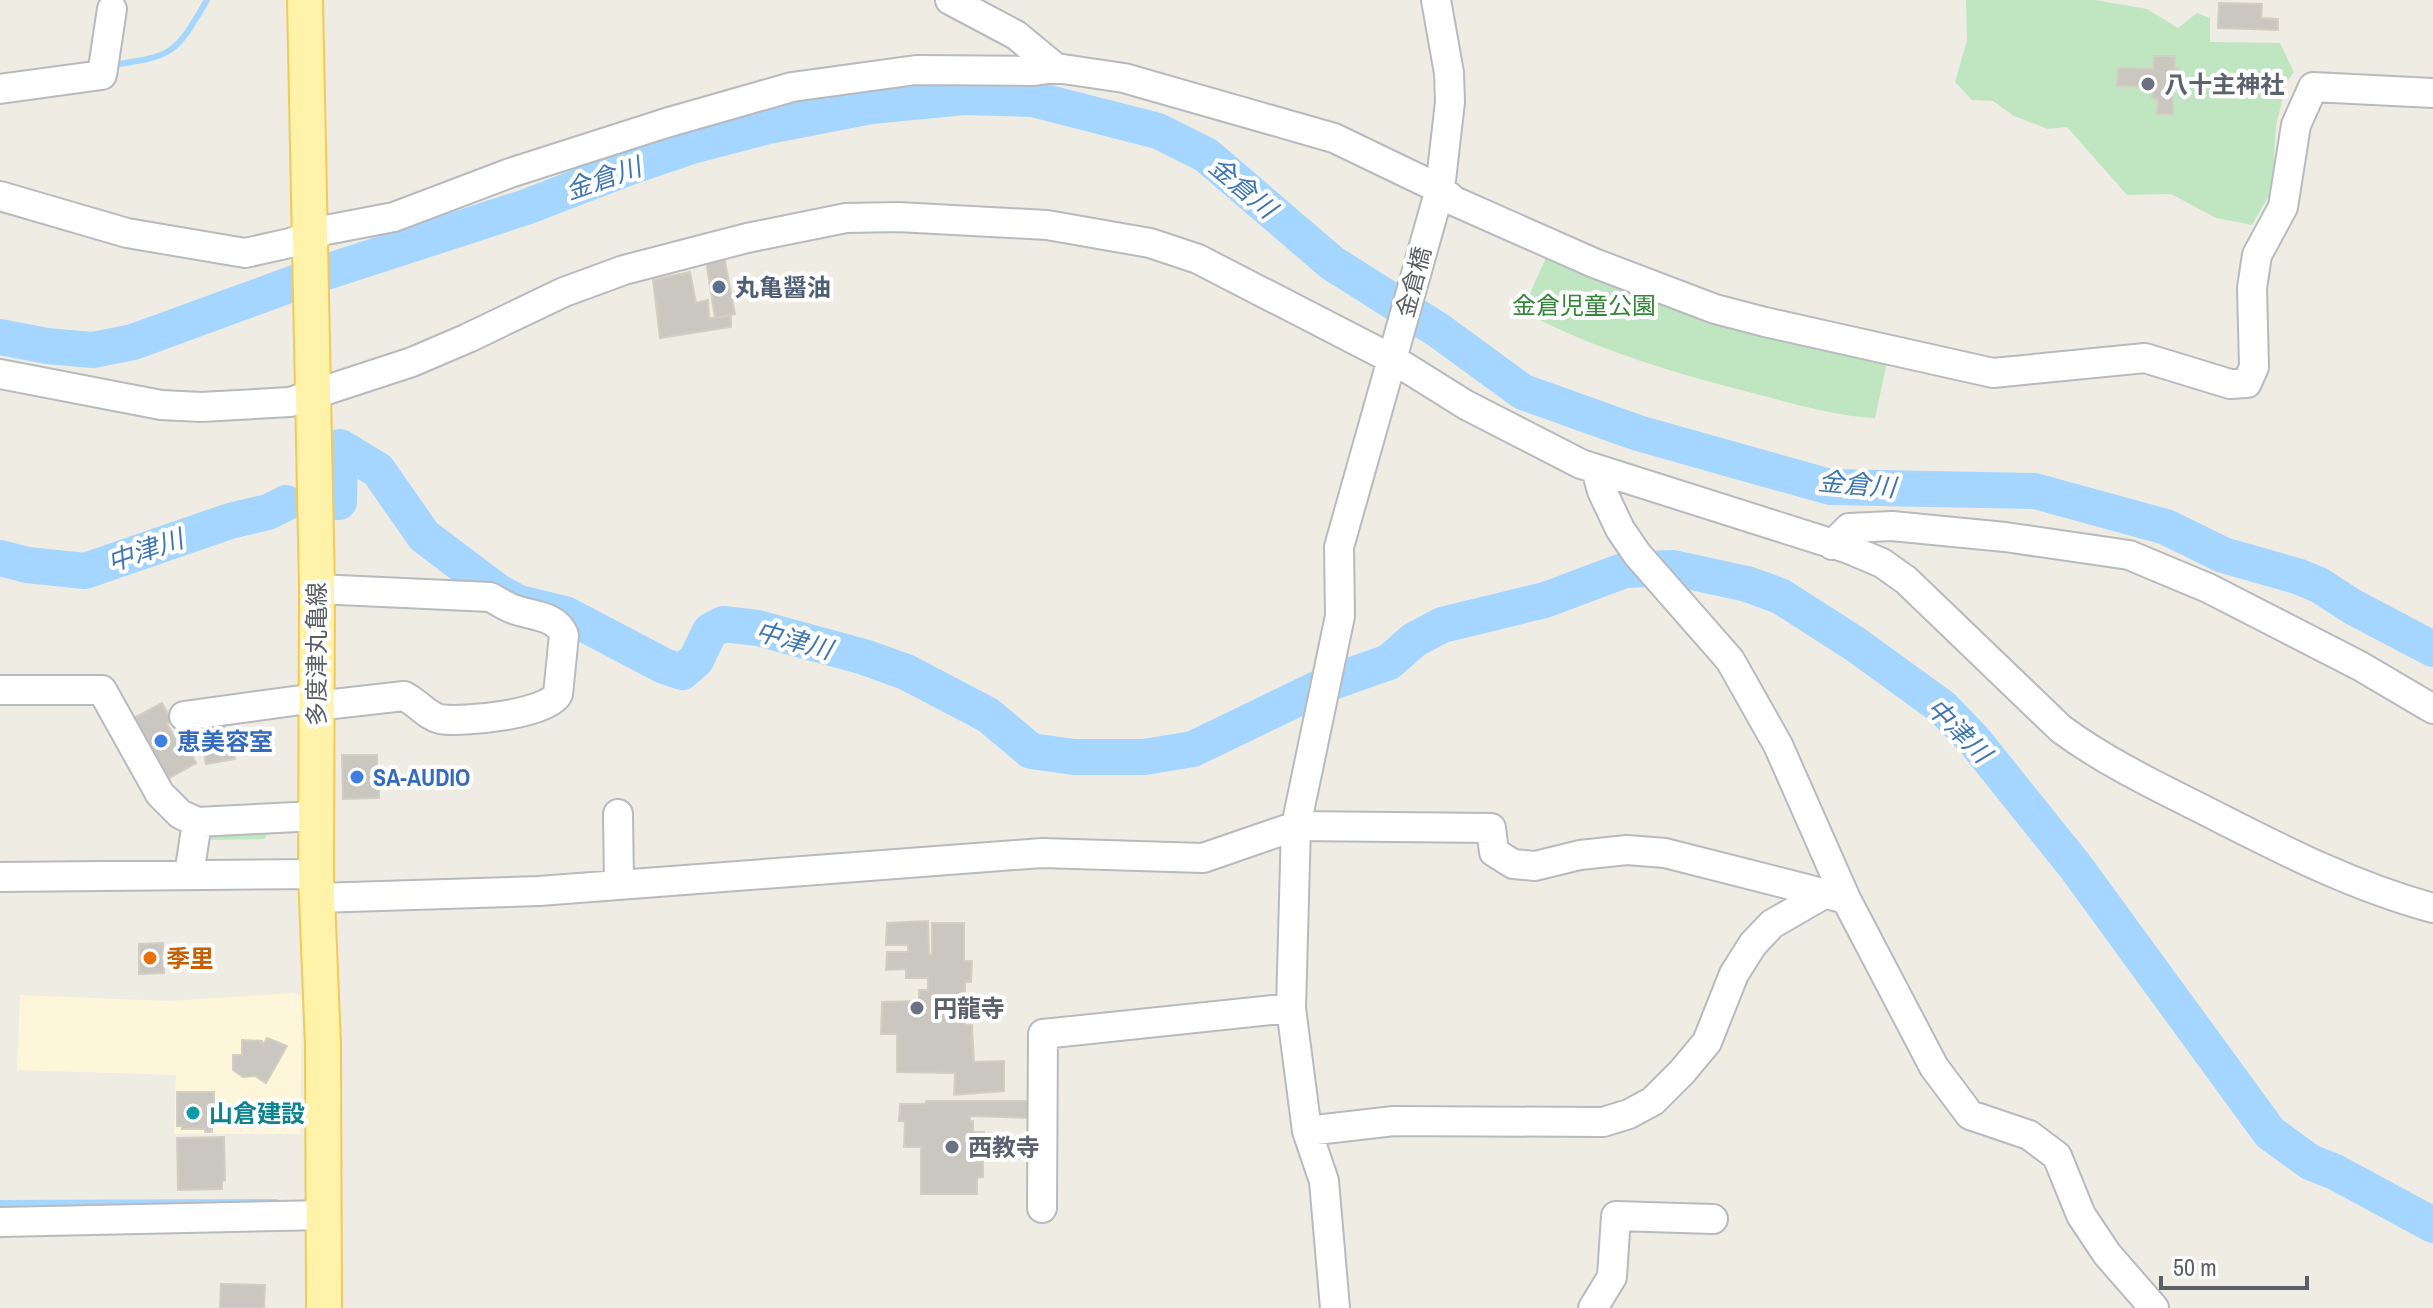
<svg xmlns="http://www.w3.org/2000/svg" width="2433" height="1308" viewBox="0 0 2433 1308" font-family="'Archivo Narrow','Noto Sans JP',sans-serif">
<style>
.commercial{fill:#fef6da}
.green{fill:#c0e6c1}
.lines{fill:none;stroke-linecap:round;stroke-linejoin:round}
.stream{stroke:#a4d6ff;stroke-width:6}
.river{stroke:#a4d6ff;stroke-width:36}
.building{fill:#cac7c1;stroke:#d3cec2;stroke-width:2}
.minor-casing{stroke:#b7babe;stroke-width:32}
.major-casing{stroke:#f2c95a;stroke-width:38}
.minor{stroke:#fff;stroke-width:28}
.major{stroke:#fff2a9;stroke-width:34}
.worship-dot{fill:#6b7280;stroke:#fff;stroke-width:3}
.service-dot{fill:#5c6f8a;stroke:#fff;stroke-width:3}
.shop-dot{fill:#3f7fe0;stroke:#fff;stroke-width:3}
.food-dot{fill:#e8710a;stroke:#fff;stroke-width:3}
.culture-dot{fill:#0f9aa8;stroke:#fff;stroke-width:3}
.labels{text-anchor:middle;dominant-baseline:central;stroke-width:8;stroke-linejoin:round;paint-order:stroke}
.worship-label{font-size:24px;font-weight:bold;fill:#5b616d;stroke:#fff;text-anchor:start}
.street-label{font-size:24px;fill:#5c6065;stroke:#fff}
.service-label{font-size:24px;font-weight:bold;fill:#4e5e75;stroke:#fff;text-anchor:start}
.park-label{font-size:24px;fill:#348439;stroke:#fff}
.shop-label{font-size:24px;font-weight:bold;fill:#366cbe;stroke:#fff;text-anchor:start}
.food-label{font-size:24px;font-weight:bold;fill:#c56008;stroke:#fff;text-anchor:start}
.culture-label{font-size:24px;font-weight:bold;fill:#0d838f;stroke:#fff;text-anchor:start}
.water-label{font-size:26px;font-style:italic;fill:#4077b2;stroke:#fff}
</style>
<rect width="100%" height="100%" fill="#efece4"/>
<path class="commercial" d="M294,993L302,996L300,1134H174L176,1075L17,1070L20,995L170,1001Z"/>
<path class="green" d="M1966,0H2095L2147,9L2178,28L2197,13L2210,18V42L2280,43L2294,72L2287,82L2276,125L2274,158L2277,182L2252,225L2216,218L2171,194L2127,195L2067,127L2048,129L2014,116L1993,101L1972,100L1955,82L1967,41Z
M1549,251L1888,358L1875,418C1836,416 1799,405 1760,395C1678,374 1597,351 1522,311Z
M275,824L264,839L203,840L204,829Z"/>
<g class="lines">
<path class="stream" d="M112,65C175,56 175,54 207,0
M0,1203L276,1202"/>
<path class="river" d="M0,337L47,346L93,350L133,342L311,277L526,207L630,167L695,145L768,126L871,106L964,97L1033,99L1158,131L1206,155L1332,263L1438,330L1523,392L1638,433L1830,487L2035,491L2166,527L2223,555L2297,576L2319,585L2353,607L2433,649
M334,502H339L340,447L378,470L424,536L497,591L519,603L565,614L664,666L682,672L696,660L710,631L723,624L758,628L864,657L906,672L988,715L1031,751L1074,757H1144L1193,749L1319,688
M0,558L27,565L85,571L230,521L268,512L286,503
M1335,681L1389,662L1414,640L1442,625L1545,600L1625,570L1673,568L1747,584L1780,596L1855,644L1942,707L1973,739L2075,866L2270,1133L2310,1162L2335,1172L2433,1225"/>
</g>
<path class="building" d="M2219,3L2262,4L2261,18L2278,19V30L2218,28Z
M2154,56H2175L2174,68H2179V89L2173,88V114H2157L2158,99L2152,98L2153,87L2117,86L2118,68L2153,69Z
M2264,74H2279L2278,96H2263Z
M724,256L735,314L715,318L706,260Z
M690,272L696,303L708,300L709,318L731,316V327L660,338L653,280Z
M162,703L172,721L167,724L182,750L187,746L196,763L166,780L132,719Z
M203,724L204,729L225,726L227,738L232,740L235,759L206,764L203,747L196,749L194,736L189,737L187,726Z
M342,755H377V773H371L372,788H379V798L343,799Z
M928,921L929,954L932,955V923H964V961H972L971,982H965V999H952V1015L965,1014V1025H972L974,1062L1004,1061V1091L954,1095L955,1073L897,1072V1034H881L882,1002L919,1001V990H928V978H906V969L886,970L887,952H908V945H886L887,923Z
M163,943L164,973L139,974V944Z
M267,1038L287,1046L266,1083L255,1076L243,1077L233,1070V1055H242V1040L262,1041L263,1045Z
M177,1092H214V1104H208V1122L212,1123V1132H205V1129H182V1126H177Z
M926,1101H1033L1032,1118L970,1116V1121H973V1132H984V1148H978L977,1162L983,1161V1177L977,1178V1194H921V1147H904L905,1121H899L900,1104H926Z
M224,1137L225,1180L222,1181V1189L178,1190L177,1138Z
M221,1284L265,1285L264,1308H220Z"/>
<g class="lines">
<defs>
<path id="minor" d="M950,0L1016,35L1056,68L1124,78L1334,138L1440,189L1454,201L1594,263L1715,309L1765,322L1993,373L2145,358L2230,384L2247,383L2254,367L2252,288L2257,255L2283,207L2296,125L2313,87L2433,93
M0,89L102,75L112,9
M0,196L127,233L245,253L290,243L326,230L394,217L510,173L666,123L792,87L916,70L1034,71L1056,68
M0,374L161,405L201,407L290,402L412,362L468,338L564,292L624,270L747,238L846,218L898,217L1047,225L1150,243L1198,259L1394,360L1466,405L1581,464L1849,549L1882,563L1906,580L2061,729C2106,762 2154,785 2204,810C2279,848 2351,886 2433,908
M1596,469L1602,491L1620,529L1637,554L1730,660L1778,745L1846,899L1934,1067L1970,1115L2029,1135L2057,1156L2081,1215L2107,1254L2154,1308
M1832,545L1849,528L1892,526L2005,537L2129,555L2208,588L2360,666L2433,709
M0,690H102L160,794L180,814L197,822L316,816
M316,706L404,696C417,702 427,716 440,719C462,723 549,714 558,694L564,635C557,615 531,616 513,609C505,606 498,601 490,597L317,589
M184,716L316,698
M618,814L619,885
M189,875L197,822
M0,877L316,874
M317,898L539,891L1042,853L1203,858L1296,826L1491,828L1494,852L1513,864L1535,866L1580,855L1627,850L1665,853L1846,899
M1307,1131L1394,1121L1603,1122L1629,1114L1653,1101L1682,1072L1707,1042L1734,974L1753,944L1772,924L1824,894
M1042,1208L1043,1034L1291,1008
M0,1222L325,1215
M1335,1308L1324,1181L1307,1131L1291,1008L1296,826L1340,616L1339,547L1440,189L1450,102L1449,73L1436,0
M1593,1308L1612,1277L1616,1216L1713,1219"/>
<path id="major" d="M305,0L317,589L316,874L323,1045L324,1308"/>
</defs>
<use href="#minor" class="minor-casing"/>
<use href="#major" class="major-casing"/>
<use href="#minor" class="minor"/>
<use href="#major" class="major"/>
</g>
<g class="worship-dot">
<circle cx="2148" cy="84" r="8"/>
<circle cx="917" cy="1008" r="8"/>
<circle cx="952" cy="1147" r="8"/>
</g>
<circle class="service-dot" cx="719" cy="287" r="8"/>
<g class="shop-dot">
<circle cx="161" cy="741" r="8"/>
<circle cx="357" cy="777" r="8"/>
</g>
<circle class="food-dot" cx="150" cy="958" r="8"/>
<circle class="culture-dot" cx="193" cy="1113" r="8"/>
<g class="labels">
<g class="worship-label">
<text x="2164" y="84">八十主神社</text>
<text x="933" y="1008">円龍寺</text>
<text x="968" y="1147">西教寺</text>
</g>
<g class="street-label">
<text transform="translate(1413 282) rotate(-75)">金倉橋</text>
<text transform="translate(316 654) rotate(-90)">多度津丸亀線</text>
</g>
<g class="service-label">
<text x="735" y="287">丸亀醤油</text>
</g>
<g class="park-label">
<text x="1584" y="305">金倉児童公園</text>
</g>
<g class="shop-label">
<text x="177" y="741">恵美容室</text>
<text x="373" y="777">SA-AUDIO</text>
</g>
<g class="food-label">
<text x="166" y="958">季里</text>
</g>
<g class="culture-label">
<text x="209" y="1113">山倉建設</text>
</g>
<g class="water-label">
<text transform="translate(603 178) rotate(-19)">金倉川</text>
<text transform="translate(1243 187) rotate(40)">金倉川</text>
<text transform="translate(1857 484) rotate(5)">金倉川</text>
<text transform="translate(145 550) rotate(-19)">中津川</text>
<text transform="translate(794 640) rotate(15)">中津川</text>
<text transform="translate(1959 730) rotate(45)">中津川</text>
</g>
</g>
<path d="M2161 1276v12h146v-12" fill="none" stroke="#5c6065" stroke-width="4"/>
<text x="2173" y="1276" font-size="24" fill="#5c6065" stroke="#ffffff" stroke-width="6" paint-order="stroke">50 m</text>
</svg>
